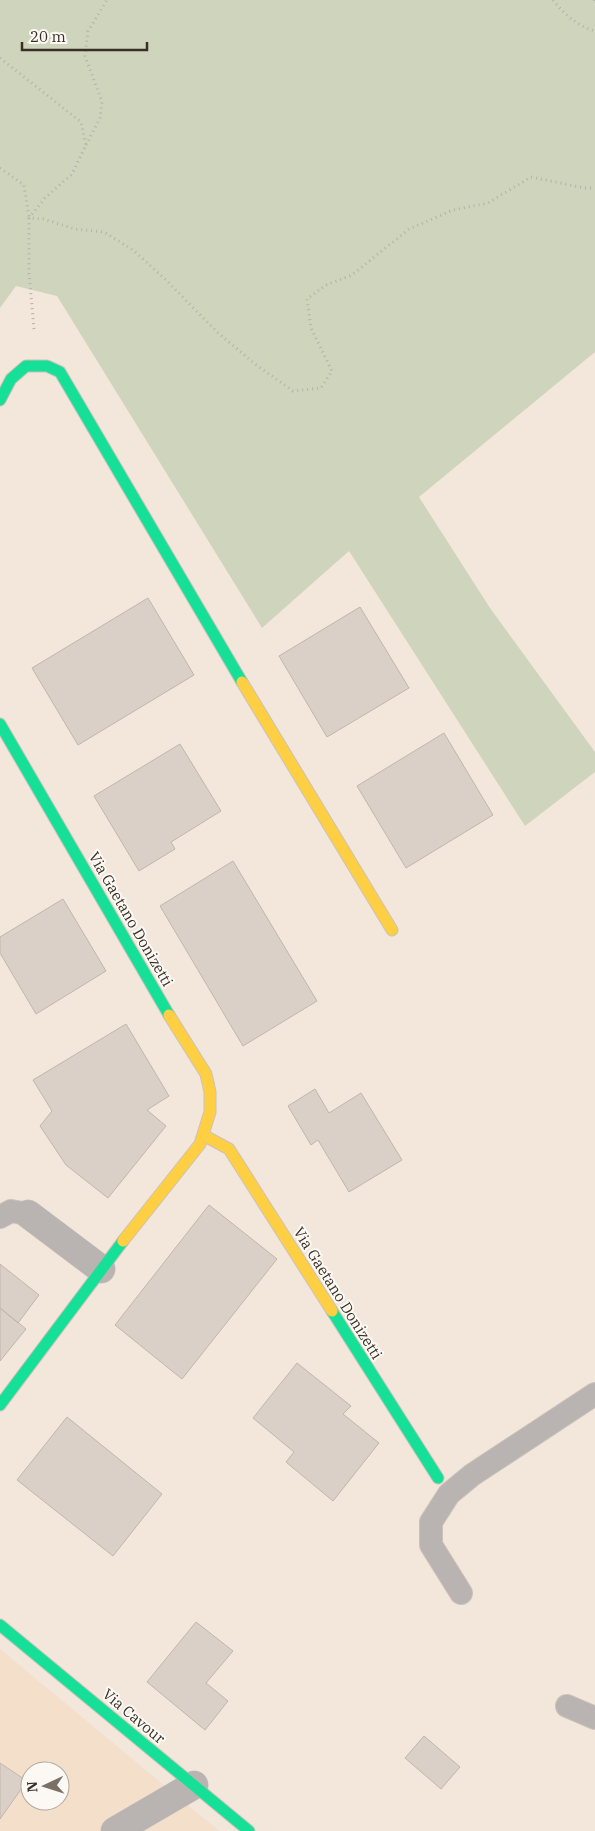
<svg xmlns="http://www.w3.org/2000/svg" width="595" height="1831" viewBox="0 0 595 1831" font-family="'IBM Plex Serif',serif">
<style>
.built{fill:#f4e0ca;fill-rule:evenodd}
.green{fill:#cfd5bd}
.building{fill:#dbd0c7;stroke:#c0b6ad}
.lines{fill:none;stroke-linecap:round;stroke-linejoin:round}
.lane-casing{stroke:#cbc2b9;stroke-width:24}
.street-casing{stroke:#cbc2b9;stroke-width:29}
.fast-casing{stroke:#cbc2b9;stroke-width:13}
.slow-casing{stroke:#cbc2b9;stroke-width:13}
.path{stroke:#b6b0ac;stroke-width:3;stroke-dasharray:1 4;stroke-linecap:butt}
.lane{stroke:#b9b3b2;stroke-width:22}
.street{stroke:#b9b3b2;stroke-width:28}
.fast{stroke:#16e098;stroke-width:11}
.slow{stroke:#ffcf43;stroke-width:11}
.labels{text-anchor:middle;dominant-baseline:central;stroke-width:4;stroke-linejoin:round;paint-order:stroke}
.street-label{font-size:15px;fill:#383027;stroke:#fcf8f3}
</style>
<rect width="100%" height="100%" fill="#f2e7da"/>
<path class="built" d="M0,1649L219,1831H0ZM30,1771H60V1801H30Z"/>
<path class="green" d="M0,0H595V352L419,497L490,608L595,752V772L525,826L349,551L262,628L57,296L16,286L0,308Z"/>
<path class="building" d="M148,598L194,675L78,745L32,668Z
M360,607L409,688L327,737L279,656Z
M444,733L493,815L406,868L357,786Z
M180,744L221,811L171,842L175,849L139,871L94,796Z
M233,861L317,1001L243,1046L160,906Z
M63,899L106,971L36,1014L0,953V937Z
M126,1024L169,1096L147,1110L166,1126L108,1198L66,1165L40,1126L52,1111L33,1080Z
M315,1089L329,1113L361,1093L402,1160L349,1192L318,1140L311,1145L288,1106Z
M209,1205L277,1259L182,1379L115,1325Z
M0,1264L39,1295L18,1323L0,1308Z
M0,1308L26,1329L0,1361Z
M297,1363L351,1406L343,1414L379,1443L333,1501L286,1462L294,1452L253,1418Z
M67,1417L162,1494L113,1556L17,1480Z
M196,1622L233,1651L206,1683L228,1701L205,1730L147,1682Z
M424,1736L460,1767L441,1789L405,1758Z
M0,1763L27,1781L0,1819Z"/>
<g class="lines">
<defs>
<path id="lane" d="M0,1217L11,1211L28,1214
M461,1593L431,1545V1522L449,1494L472,1475L595,1394
M567,1706L595,1718"/>
<path id="street" d="M28,1214L101,1269
M115,1831L194,1785"/>
<path id="fast" d="M0,400L11,379L26,366H47L60,372L242,682
M0,724L169,1015
M332,1311L438,1478
M0,1405L123,1241
M0,1625L249,1831"/>
<path id="slow" d="M242,682L392,930
M203,1135L229,1149L332,1311
M123,1241L200,1144L210,1112V1092L206,1074L169,1015"/>
</defs>
<use href="#lane" class="lane-casing"/>
<use href="#street" class="street-casing"/>
<use href="#fast" class="fast-casing"/>
<use href="#slow" class="slow-casing"/>
<path class="path" d="M553,0C564,14 577,26 595,31
M594,0L595,2
M0,58L81,122L86,145L72,174L45,198L29,218
M86,145L100,118L102,102L85,56L88,31L107,0
M0,168L24,185L29,217
M34,329L29,273V218L43,219L75,229L104,232L133,250L165,279L216,331L255,364L293,391L321,388L332,371L311,328L307,299L326,285L352,275L409,229L453,210L488,203L531,177L585,188H595"/>
<use href="#lane" class="lane"/>
<use href="#street" class="street"/>
<use href="#fast" class="fast"/>
<use href="#slow" class="slow"/>
</g>
<g class="labels">
<g class="street-label">
<text transform="translate(131 919) rotate(60)">Via Gaetano Donizetti</text>
<text transform="translate(338 1293) rotate(58)">Via Gaetano Donizetti</text>
<text transform="translate(134 1716) rotate(40)">Via Cavour</text>
</g>
</g>
<g transform="translate(45 1786) rotate(266)"><circle r="24" fill="#fcf8f3" stroke="#aea8a1"/>
<path d="M0-4L9 19L0 12L-9 19Z" fill="#797066"/>
<text y="-8" font-size="14" font-weight="bold" text-anchor="middle" fill="#383027">N</text>
</g>
<path d="M22 42v8h125v-8" fill="none" stroke="#383027" stroke-width="2.5"/>
<text x="30" y="42" font-size="15" fill="#383027" stroke="#fcf8f3" stroke-width="4" paint-order="stroke">20 m</text>
</svg>
